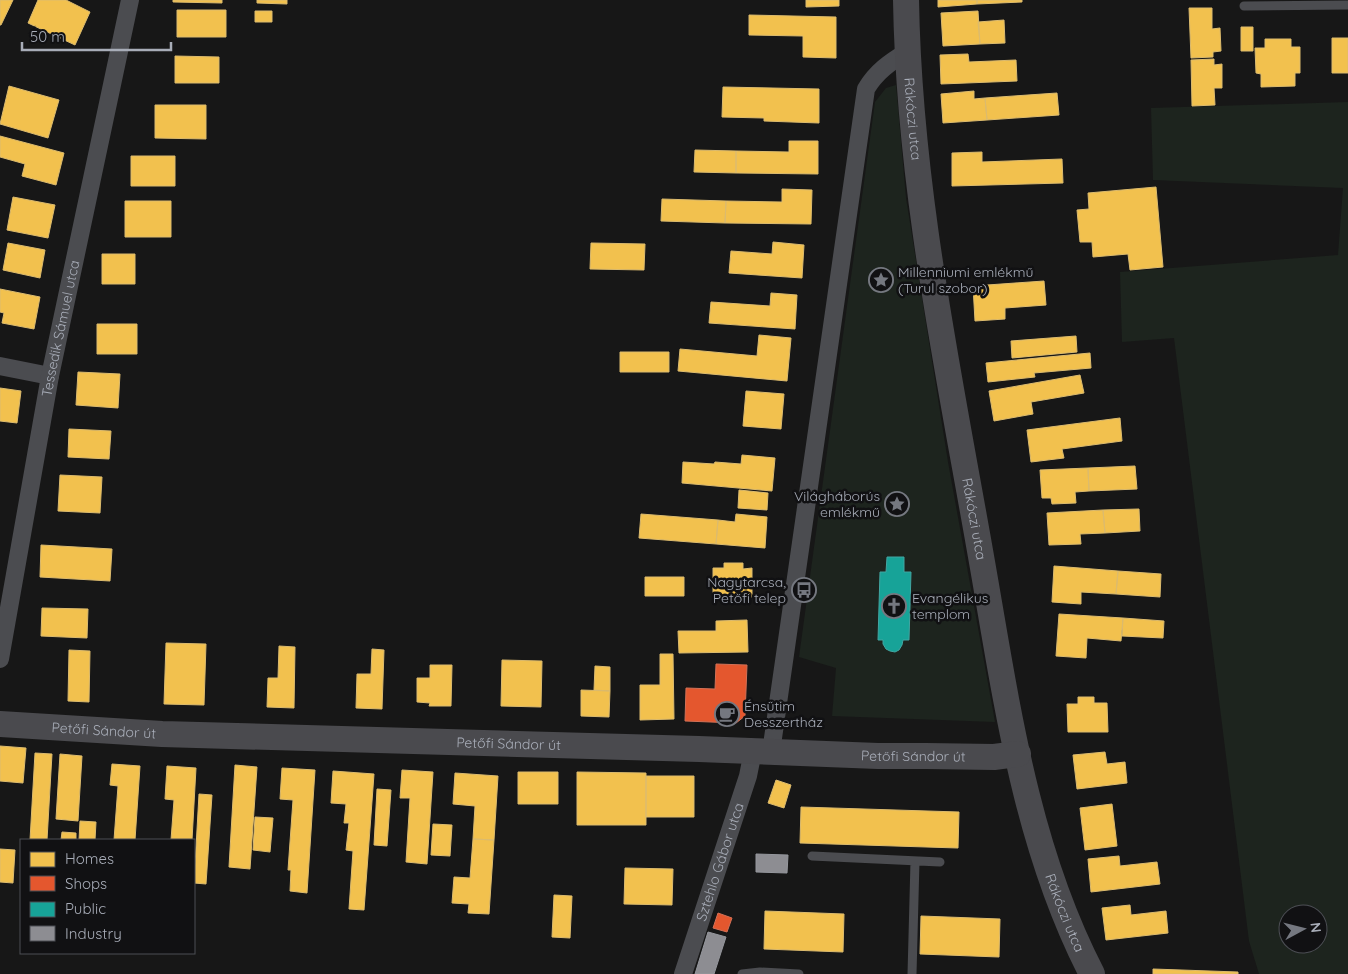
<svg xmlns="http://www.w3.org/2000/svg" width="1348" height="974" viewBox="0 0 1348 974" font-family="Quicksand,sans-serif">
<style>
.green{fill:#1d241e;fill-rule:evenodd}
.homes{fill:#f2c14e;stroke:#dcbb6e}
.shops{fill:#e4572e;stroke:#d27157}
.public{fill:#17a398;stroke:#42a6a2}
.industry{fill:#8d8d92;stroke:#95979d}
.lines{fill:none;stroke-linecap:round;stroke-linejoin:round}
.lane{stroke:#4b4c50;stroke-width:9}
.street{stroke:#4b4c50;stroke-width:18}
.secondary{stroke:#4a4a4e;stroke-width:26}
.labels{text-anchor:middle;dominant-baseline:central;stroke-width:5;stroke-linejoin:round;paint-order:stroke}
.street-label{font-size:14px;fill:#a8adb8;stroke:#111113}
.poi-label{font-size:14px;fill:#a8adb8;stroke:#111113;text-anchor:start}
</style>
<rect width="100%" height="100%" fill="#171717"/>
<path class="green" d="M896,85L906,198L948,462L995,722L832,716L836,668L799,657L875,102L886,88Z
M1348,102V974H1259L1249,941L1174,338L1122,342L1120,272L1338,255L1343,188L1153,180L1151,108ZM1288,914H1318V944H1288Z"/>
<path class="homes" d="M0,0H13L1,25H0Z
M38,0H66L90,12L75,45L28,23Z
M173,0H222V3L173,2Z
M257,0H287V4L257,3Z
M806,0H839V6L806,7Z
M938,0H977V4L938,7Z
M977,0H1022V2L977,4Z
M1189,8H1212V29L1220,28L1221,51L1213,52V57L1191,58Z
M177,10H226V37H177Z
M255,11H272V22H255Z
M978,11L980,44L943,46L941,13Z
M749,15L836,17V58L803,57V36L749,35Z
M1004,20L1005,43L980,44L978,22Z
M1241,27H1253V51H1241Z
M1332,38H1348V73H1332Z
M1265,39H1291V47H1300V73H1295V86L1261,87V74L1256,73L1255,48H1265Z
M968,54L969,62L1016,60L1017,81L941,84L940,55Z
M175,56L219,57V83H175Z
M1214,59V65L1222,64V88H1214L1215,105L1192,106L1191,60Z
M9,86L59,100L48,138L0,124Z
M723,87L819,89V123L764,121V118L722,117Z
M974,91V99L985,98L987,120L943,123L941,94Z
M1057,93L1059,115L987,120L985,98Z
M155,105H206V139L155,138Z
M0,136L64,153L56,185L22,176L25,164L0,157Z
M789,141H818V174L736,173V151L789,152Z
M695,150L736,151V173L694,172Z
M982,152V162L1062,159L1063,183L952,186V153Z
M131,156H175V186H131Z
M1156,187L1163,267L1130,270L1128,254L1093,257L1092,242H1080L1077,210L1089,209L1088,193Z
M782,189L812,190L811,224L725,223L726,201L782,202Z
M13,197L55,205L48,238L7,230Z
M662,199L726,201L725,223L661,221Z
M125,201H171V237H125Z
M773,242L804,245L802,278L729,273L731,251L772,254Z
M8,243L45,250L40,278L3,270Z
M591,243L645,244L644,270L590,269Z
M102,254H135V284H102Z
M1044,281L1046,305L1005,308V319L975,321L973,286Z
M0,289L40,297L34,329L2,323L4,313L0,312Z
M771,293L797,295L795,329L709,323L711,302L770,306Z
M97,324H137V354H97Z
M759,335L791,338L787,381L678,371L680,349L757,356Z
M1076,336L1077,352L1012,358L1011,341Z
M620,352H669V372H620Z
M1090,353L1091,368L1034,373L1035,377L988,382L986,363Z
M78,372L120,374L118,408L76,405Z
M1080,375L1084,393L1031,402L1033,414L994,421L989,391Z
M0,388L21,391L17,423L0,421Z
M746,391L784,394L781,429L743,426Z
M1120,418L1122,441L1062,449L1064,458L1031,462L1027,430Z
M69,429L111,431L109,459L68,457Z
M742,455L775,458L772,491L682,483L683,462L714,464L715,462L741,464Z
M1135,466L1137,489L1089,491L1088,468Z
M1088,468L1089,491L1075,492L1076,503L1052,504L1051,498H1042L1040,470Z
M60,475L102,477L100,513L58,511Z
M739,490L768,493L767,510L738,508Z
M1139,509L1140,531L1105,533L1103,510Z
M1103,510L1105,533L1080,534L1081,544L1049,545L1047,513Z
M641,514L718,520L716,544L639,538Z
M736,514L767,517L765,548L716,544L718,520L735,522Z
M41,545L112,549L110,581L40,577Z
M724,563H743V569L752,568V597L713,596V568H724Z
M1054,566L1118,571L1116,594L1081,592V604L1052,602Z
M1118,571L1161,574L1160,597L1116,594Z
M645,577H684V596H645Z
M42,608L88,609L87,638L41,636Z
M1059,614L1123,618L1121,641L1087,638L1086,658L1056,656Z
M1123,618L1164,621L1163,638L1122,636Z
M747,620L748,652L679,653L678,631H716V621Z
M166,643L206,644L204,705L164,704Z
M279,646L295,647L294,708L267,707L268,678H278Z
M372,649L384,650L382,709L356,708L357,674H371Z
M69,650L90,651L89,702L68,701Z
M660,654H673L674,719L640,720V685H660Z
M502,660L542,661L541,707L501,706Z
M430,665H452L451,706H429L430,703L417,702V678H430Z
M595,666L610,667V691L594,690Z
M581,690L610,691L609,717L581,716Z
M1078,697H1094V703H1107L1108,732H1068L1067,704H1078Z
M0,746L26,748L23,783L0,781Z
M1105,752L1107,764L1125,762L1127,783L1077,789L1073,755Z
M35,753L52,754L47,840H30Z
M60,754L82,756L78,821L56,819Z
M112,764L140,766L135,840H114L118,786L110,785Z
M235,765L257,767L250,869L229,867Z
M167,766L196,768L192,840H171L174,800L165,799Z
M282,768L315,770L307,893L290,891L291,870H288L293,800L280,799Z
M402,770L433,772L427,864L406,862L410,798H400Z
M333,771L374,774L364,910L349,909L353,851L346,850L349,823H344L346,804L331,803Z
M518,772H558V804H518Z
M577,772L646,773V825H577Z
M455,773L498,776L494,840L473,839L475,806L453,804Z
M646,776H694V817H646Z
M776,780L791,785L784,808L768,803Z
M377,789L391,790L387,846L374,845Z
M199,794L212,795L206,884L194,883Z
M1112,804L1117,846L1085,850L1080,808Z
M801,807L959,812L958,848L800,843Z
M255,817L273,818L270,852L253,850Z
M80,821L96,822L95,840H79Z
M433,824L452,825L450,856L431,855Z
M62,832L76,833V840H61Z
M473,839L494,840L489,914L468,913L469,904L452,903L454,877L470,878Z
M0,849L15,850L13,883L0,882Z
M1119,856L1120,866L1157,862L1160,884L1091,892L1088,859Z
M625,868L673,869L672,905L624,904Z
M554,895L572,896L570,938L552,937Z
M1130,905L1131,915L1166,911L1168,933L1106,940L1102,908Z
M765,911L844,914L843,952L764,949Z
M921,916L1000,919L999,957L920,954Z
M1153,969L1238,972V974H1153Z"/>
<path class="shops" d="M716,664L747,665L745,716L736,723L685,721L686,688L715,689Z
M718,913L732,918L727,932L713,928Z"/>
<path class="public" d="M887,557H904V572H911L909,640H903L902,645L899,650L895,652L890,651L886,649L883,644V640H878L880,572H886Z"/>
<path class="industry" d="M756,854L788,855L787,873L756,872Z
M708,932L726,937L714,974H695Z"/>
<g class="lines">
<path class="lane" d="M1244,6L1348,5
M812,856L940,862
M742,974L760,972L799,974
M912,974L915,861"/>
<g class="street">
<path d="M0,366L50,376"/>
<path id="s1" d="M0,659L50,376L130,0"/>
<path d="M771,752L866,89C876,72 890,62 907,52"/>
<path id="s2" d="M683,974L748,776L753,751"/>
</g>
<g class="secondary">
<path id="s3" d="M906,0C909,184 947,364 979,545C1005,690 1023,841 1092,974"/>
<path id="s4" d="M0,724L162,734L699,749L878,756H926L994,757L1018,754"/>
</g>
</g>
<defs>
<symbol id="sight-ring" viewBox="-11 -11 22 22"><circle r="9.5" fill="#111113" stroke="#757880" stroke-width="1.5"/><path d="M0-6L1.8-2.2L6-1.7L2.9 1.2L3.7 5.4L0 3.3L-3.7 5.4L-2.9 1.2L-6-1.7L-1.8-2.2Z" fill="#757880"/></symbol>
<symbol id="bus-ring" viewBox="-11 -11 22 22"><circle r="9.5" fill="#111113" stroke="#757880" stroke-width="1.5"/><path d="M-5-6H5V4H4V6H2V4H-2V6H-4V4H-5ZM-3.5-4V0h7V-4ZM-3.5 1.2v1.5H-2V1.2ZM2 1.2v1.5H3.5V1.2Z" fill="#757880"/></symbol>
<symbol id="church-ring" viewBox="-11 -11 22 22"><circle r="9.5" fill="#111113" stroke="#757880" stroke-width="1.5"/><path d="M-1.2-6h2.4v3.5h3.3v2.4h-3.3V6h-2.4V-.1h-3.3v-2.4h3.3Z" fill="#757880"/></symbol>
<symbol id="cafe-ring" viewBox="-11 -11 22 22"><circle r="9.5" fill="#111113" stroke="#757880" stroke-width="1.5"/><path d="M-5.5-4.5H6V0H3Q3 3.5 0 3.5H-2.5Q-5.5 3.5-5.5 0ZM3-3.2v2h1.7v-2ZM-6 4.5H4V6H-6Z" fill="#757880"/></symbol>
</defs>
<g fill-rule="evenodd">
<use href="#sight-ring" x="867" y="266" width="28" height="28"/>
<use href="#sight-ring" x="883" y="490" width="28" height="28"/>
<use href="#bus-ring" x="790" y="576" width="28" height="28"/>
<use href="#church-ring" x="880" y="592" width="28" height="28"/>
<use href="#cafe-ring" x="713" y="700" width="28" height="28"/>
</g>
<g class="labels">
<g class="street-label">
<text stroke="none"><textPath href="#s3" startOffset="119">Rákóczi utca</textPath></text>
<text stroke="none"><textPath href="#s1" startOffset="336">Tessedik Sámuel utca</textPath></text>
<text stroke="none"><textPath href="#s3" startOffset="524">Rákóczi utca</textPath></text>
<text stroke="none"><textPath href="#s4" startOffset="104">Petőfi Sándor út</textPath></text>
<text stroke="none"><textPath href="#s4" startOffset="509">Petőfi Sándor út</textPath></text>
<text stroke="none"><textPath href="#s4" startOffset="914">Petőfi Sándor út</textPath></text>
<text stroke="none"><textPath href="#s2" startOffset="118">Sztehlo Gábor utca</textPath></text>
<text stroke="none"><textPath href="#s3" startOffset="929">Rákóczi utca</textPath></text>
</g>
<g class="poi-label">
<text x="898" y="272">Millenniumi emlékmű<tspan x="898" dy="16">(Turul szobor)</tspan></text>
<text x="880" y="496" text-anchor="end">Világháborús<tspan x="880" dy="16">emlékmű</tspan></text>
<text x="786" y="582" text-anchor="end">Nagytarcsa,<tspan x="786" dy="16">Petőfi telep</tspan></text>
<text x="912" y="598">Evangélikus<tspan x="912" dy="16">templom</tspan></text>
<text x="744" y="706">Énsütim<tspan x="744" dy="16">Desszertház</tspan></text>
</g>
</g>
<rect x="20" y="839" width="175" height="115" fill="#111113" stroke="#4d4f55"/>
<rect x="30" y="852" width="25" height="15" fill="#f2c14e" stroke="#4d4f55"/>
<text x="65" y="864" font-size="15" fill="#a8adb8">Homes</text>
<rect x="30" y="876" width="25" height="15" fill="#e4572e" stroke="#4d4f55"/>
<text x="65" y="889" font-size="15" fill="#a8adb8">Shops</text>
<rect x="30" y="902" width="25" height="15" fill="#17a398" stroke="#4d4f55"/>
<text x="65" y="914" font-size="15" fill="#a8adb8">Public</text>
<rect x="30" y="926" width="25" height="15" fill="#8d8d92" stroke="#4d4f55"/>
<text x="65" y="939" font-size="15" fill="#a8adb8">Industry</text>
<g transform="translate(1303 929) rotate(83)"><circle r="24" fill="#111113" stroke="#4d4f55"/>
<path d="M0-4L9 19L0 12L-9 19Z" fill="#757880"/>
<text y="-8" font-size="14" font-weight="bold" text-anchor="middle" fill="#a8adb8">N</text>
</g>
<path d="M22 42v8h149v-8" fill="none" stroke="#a8adb8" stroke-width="2.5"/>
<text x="30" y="42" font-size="15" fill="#a8adb8" stroke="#111113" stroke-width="4" paint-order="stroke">50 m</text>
</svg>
